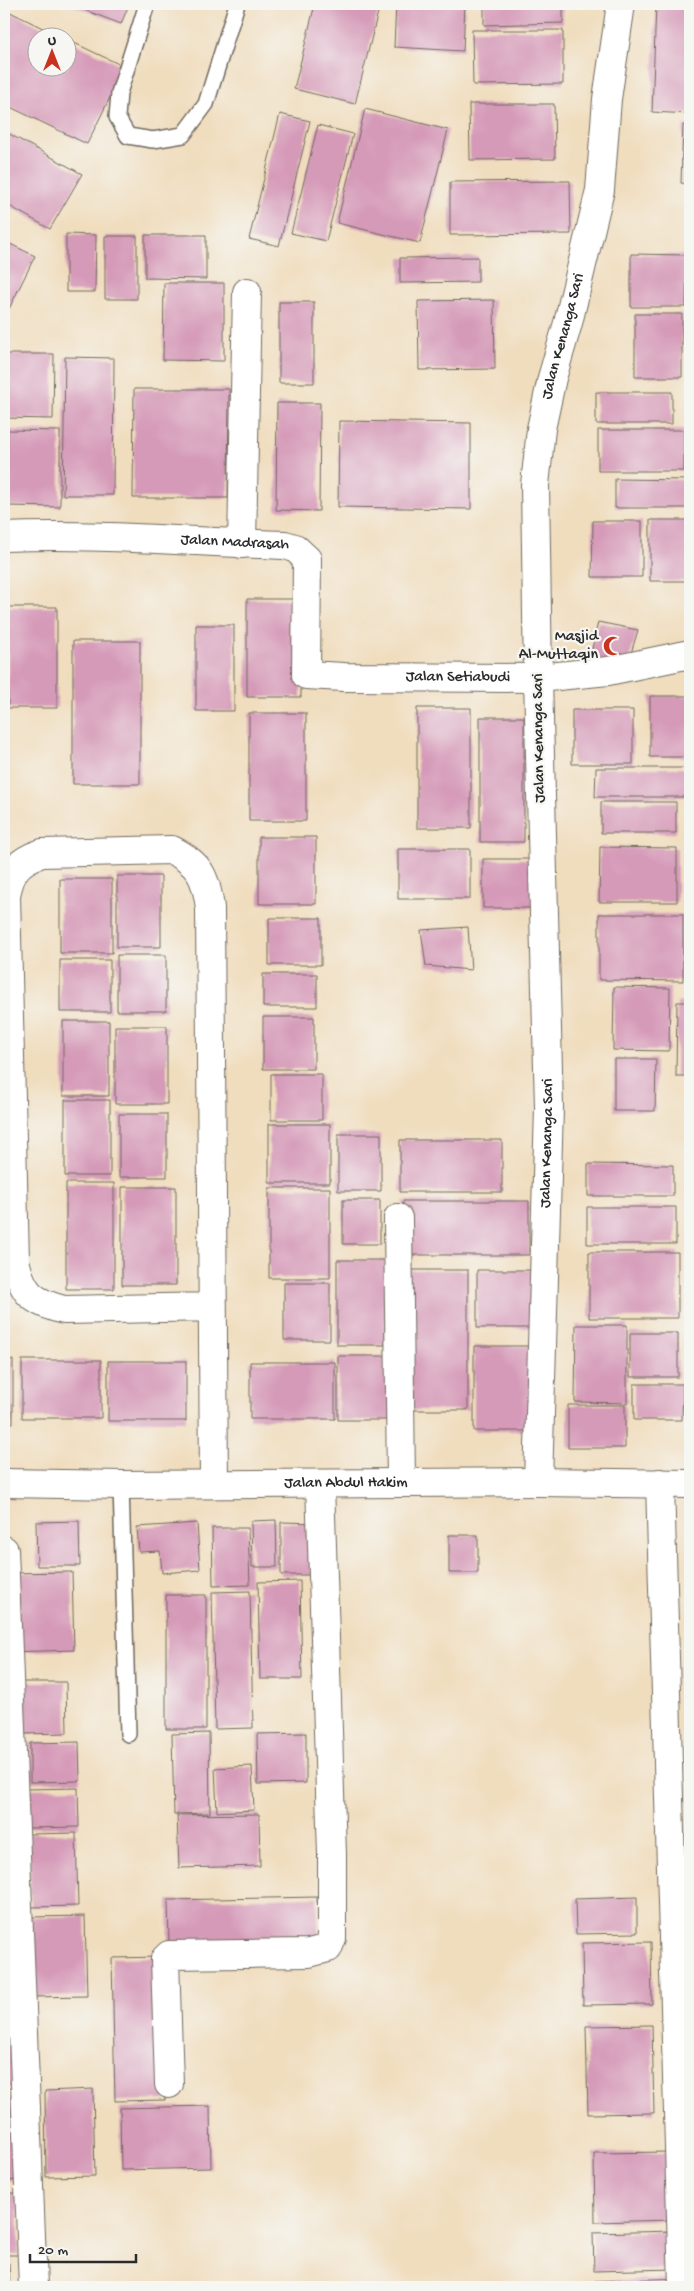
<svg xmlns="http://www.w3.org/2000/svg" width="694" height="2291" viewBox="0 0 694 2291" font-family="'Gochi Hand',sans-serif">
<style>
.building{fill:#d59ab8}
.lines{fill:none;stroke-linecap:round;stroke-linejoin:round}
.service-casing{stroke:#70695e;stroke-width:18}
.minor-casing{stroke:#70695e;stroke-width:30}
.service{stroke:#fff;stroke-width:15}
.minor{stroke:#fff;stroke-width:28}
.labels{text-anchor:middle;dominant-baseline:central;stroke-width:4.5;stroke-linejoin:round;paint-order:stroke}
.street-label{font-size:16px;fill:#2b2b2b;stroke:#f6f6f2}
.poi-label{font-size:16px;fill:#2b2b2b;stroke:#f6f6f2;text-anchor:end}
</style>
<rect width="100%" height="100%" fill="#f6f6f2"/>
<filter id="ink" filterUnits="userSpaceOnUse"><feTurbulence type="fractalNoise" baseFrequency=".02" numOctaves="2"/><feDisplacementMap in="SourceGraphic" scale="10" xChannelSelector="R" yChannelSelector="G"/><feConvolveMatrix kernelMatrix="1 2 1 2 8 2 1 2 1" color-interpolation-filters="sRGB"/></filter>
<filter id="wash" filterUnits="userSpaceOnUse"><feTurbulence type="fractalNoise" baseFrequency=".0096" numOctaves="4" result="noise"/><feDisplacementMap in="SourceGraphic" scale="20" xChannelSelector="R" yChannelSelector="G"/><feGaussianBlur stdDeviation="1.12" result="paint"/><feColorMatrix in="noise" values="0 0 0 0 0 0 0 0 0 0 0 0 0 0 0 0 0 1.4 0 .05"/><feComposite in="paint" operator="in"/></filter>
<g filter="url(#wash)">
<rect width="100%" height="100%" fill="#f0ddbe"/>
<g id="blocks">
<path class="building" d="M69,4H129L121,24Z
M315,4H380L355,104L294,89Z
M396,4H465L463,51L394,47Z
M484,4H563V23L484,25Z
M656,4H690V114L652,112Z
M4,9L63,38H38V68H68V40L125,67L87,144L4,104Z
M472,30H563V84L473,85Z
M469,104H554L555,159L470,160Z
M365,109L448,130L420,243L337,223Z
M280,114L310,121L279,246L249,239Z
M318,125L353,134L326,241L291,233Z
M683,125H690V184L681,183Z
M4,131L82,174L50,229L4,203Z
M570,181L571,234L450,235V182Z
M66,234L96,235L95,292H66Z
M145,235H206V279L145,278Z
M105,236H137V299H105Z
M4,241L35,256L4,319Z
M631,254L687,255L686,307H631Z
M478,257V282L400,283V258Z
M164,283H224V361L163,360Z
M494,300L495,369L419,370L418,301Z
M279,302H314V383H279Z
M635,314H682V377H635Z
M4,354H54L53,419L4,418Z
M65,357L114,358L113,495H63Z
M134,389H229L228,498H133Z
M596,392H672V424H596Z
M277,403H320L319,511L276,510Z
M339,421L471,423V509L338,507Z
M8,430L60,431V507L7,506Z
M598,430H684V471H598Z
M615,479L690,480V508H615Z
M650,520H689V581H650Z
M593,521H642V577H592Z
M247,599H301V697H247Z
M8,607H57V708H8Z
M598,622L638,630L628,663L589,662Z
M196,625H234V711H196Z
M73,641H140V784H73Z
M650,696H690V757H650Z
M417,708H471V828H417Z
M572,710H633V764H572Z
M249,713H306V821H249Z
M480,717H524V842H480Z
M596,768H690V797H595Z
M601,802H676V833H601Z
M259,837H316V904H259Z
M600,847L677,848V902H599Z
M398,849H470V899H398Z
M483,859H535V908H483Z
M117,876H161V947H117Z
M60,879H112V953H60Z
M599,914H683V981L599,980Z
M269,918H321V965H269Z
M468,927L471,970L426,966L421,930Z
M117,955H166V1011H117Z
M60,960H110V1012H60Z
M263,974H317V1007H263Z
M614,987L670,988L669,1051L613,1050Z
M677,1002H690V1076H676Z
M263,1017H314V1069H263Z
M63,1021H109V1096H63Z
M115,1026H167V1104H115Z
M614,1059H656L655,1111H614Z
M271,1074H322V1120H271Z
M65,1100H110V1176H65Z
M119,1114H167V1177H119Z
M269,1124H330V1183H269Z
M338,1134H381V1191H338Z
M400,1140H502V1192H400Z
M588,1164L673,1165V1196H588Z
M66,1183H114V1289H66Z
M122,1187H176V1285H122Z
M269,1188H330V1278H269Z
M343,1200H380V1244H343Z
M403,1201H529V1255H403Z
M587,1207H676V1244H587Z
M589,1252H678V1318H589Z
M337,1260H385V1345H337Z
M406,1270H468V1410H406Z
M477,1270H531V1328H477Z
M284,1283H330V1340H284Z
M576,1325H627V1403L575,1402Z
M630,1333H678V1377H630Z
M474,1346H537V1431H474Z
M338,1356H396V1420H338Z
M4,1360H13V1423H4Z
M22,1360H101V1418H22Z
M108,1361H186V1421H108Z
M250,1362H335V1419H250Z
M634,1384H683L682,1420H634Z
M568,1405H625V1448H568Z
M276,1520L277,1567H252L251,1521Z
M79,1521L80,1566H37L36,1522Z
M281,1522L316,1523L315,1575H281Z
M197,1523L200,1570L162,1573L160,1551L139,1552L137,1527Z
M212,1528H248L250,1585L213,1586Z
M449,1535H478V1573H449Z
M72,1572L74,1650L9,1652L7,1573Z
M300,1581L302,1679H260L258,1582Z
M250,1591L253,1728L215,1729L212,1592Z
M166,1595H206V1729H166Z
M23,1682H66L67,1733L24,1734Z
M209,1733L210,1813L174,1814L172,1734Z
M306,1733V1783L258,1784L257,1734Z
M79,1742L80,1781L30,1782V1743Z
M252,1766L254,1810L217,1812L215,1768Z
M78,1788L79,1827L28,1828L27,1789Z
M259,1814L260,1866L179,1868L177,1815Z
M76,1833L78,1906L31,1907L29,1834Z
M690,1867V1882L685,1880Z
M317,1897L319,1943L169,1945L168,1900Z
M637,1897V1933L576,1934L575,1899Z
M4,1915H7L9,1998H4Z
M85,1916L87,1996L31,1997L29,1917Z
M651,1942L652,2004L583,2005L582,1943Z
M162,1957L165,2100L115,2101L112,1958Z
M14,2016L16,2088L4,2089V2017Z
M652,2025L654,2113L588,2114L586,2026Z
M93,2089L95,2176L46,2177L45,2091Z
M19,2098L20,2180L4,2181V2099Z
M210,2106L211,2168L121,2170L120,2108Z
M670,2152L672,2220L595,2222L594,2153Z
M4,2193H18L19,2255H4Z
M674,2231L675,2269L594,2271L593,2233Z
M4,2263H9L10,2287H4Z
M682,2278V2287H594V2281Z"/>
</g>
</g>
<g filter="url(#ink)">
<use href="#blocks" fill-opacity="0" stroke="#70695e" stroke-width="1"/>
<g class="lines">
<defs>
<path id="service" d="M147,4L119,93L117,117L128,136L153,140L183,135L206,104L237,4
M121,1485L128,1734"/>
<g id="minor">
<path id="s1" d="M4,537C98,533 191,542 285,545L295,548L307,559L306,675L344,677L538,678L608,671L690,654"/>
<path d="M242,544L247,292"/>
<path d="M398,1218L401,1483"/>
<path d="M212,1307L64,1310C32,1302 22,1293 15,1260L6,895C11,870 18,861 42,853L172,850C200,864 206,877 210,908L214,1484"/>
<path id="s2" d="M538,1482L549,1108L538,678L535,485L541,429L552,378L568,323L600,190L607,99L621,4"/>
<path id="s3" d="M4,1483L121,1485L538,1482L690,1484"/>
<path d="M660,1483L683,2287"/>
<path d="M4,1550L33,2287"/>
<path d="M169,2084L165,1959L169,1955L309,1953L328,1948L332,1938V1854L320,1484"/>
</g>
</defs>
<use href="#service" class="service-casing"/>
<use href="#minor" class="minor-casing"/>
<use href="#service" class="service"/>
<use href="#minor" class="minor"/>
</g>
</g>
<defs>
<symbol id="mosque-bare" viewBox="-9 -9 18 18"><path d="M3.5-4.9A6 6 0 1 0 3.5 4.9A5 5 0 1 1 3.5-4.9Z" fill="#c8321e" stroke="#f6f6f2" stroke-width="2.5" paint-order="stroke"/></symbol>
</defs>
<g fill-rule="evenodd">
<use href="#mosque-bare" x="599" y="632" width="28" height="28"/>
</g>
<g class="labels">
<g class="street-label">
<text stroke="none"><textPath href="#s2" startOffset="1149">Jalan Kenanga Sari</textPath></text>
<text stroke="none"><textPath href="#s1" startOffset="231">Jalan Madrasah</textPath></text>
<text stroke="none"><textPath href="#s1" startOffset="576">Jalan Setiabudi</textPath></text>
<text transform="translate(540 738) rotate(-91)">Jalan Kenanga Sari</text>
<text stroke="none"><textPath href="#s2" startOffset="339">Jalan Kenanga Sari</textPath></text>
<text stroke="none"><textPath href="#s3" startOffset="342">Jalan Abdul Hakim</textPath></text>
</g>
<g class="poi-label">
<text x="598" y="637">Masjid<tspan x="598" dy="18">Al-Muttaqin</tspan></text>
</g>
</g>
<rect width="694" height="2291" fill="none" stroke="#f6f6f2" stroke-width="20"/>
<g transform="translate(52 52)"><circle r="24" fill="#f6f6f2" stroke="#a5a5a2"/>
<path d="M0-4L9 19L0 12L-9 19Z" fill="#c8321e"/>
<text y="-8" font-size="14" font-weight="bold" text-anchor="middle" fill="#2b2b2b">U</text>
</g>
<path d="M30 2254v8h106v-8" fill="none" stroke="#2b2b2b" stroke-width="2.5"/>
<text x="38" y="2254" font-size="15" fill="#2b2b2b" stroke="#f6f6f2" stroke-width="4" paint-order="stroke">20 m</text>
</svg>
